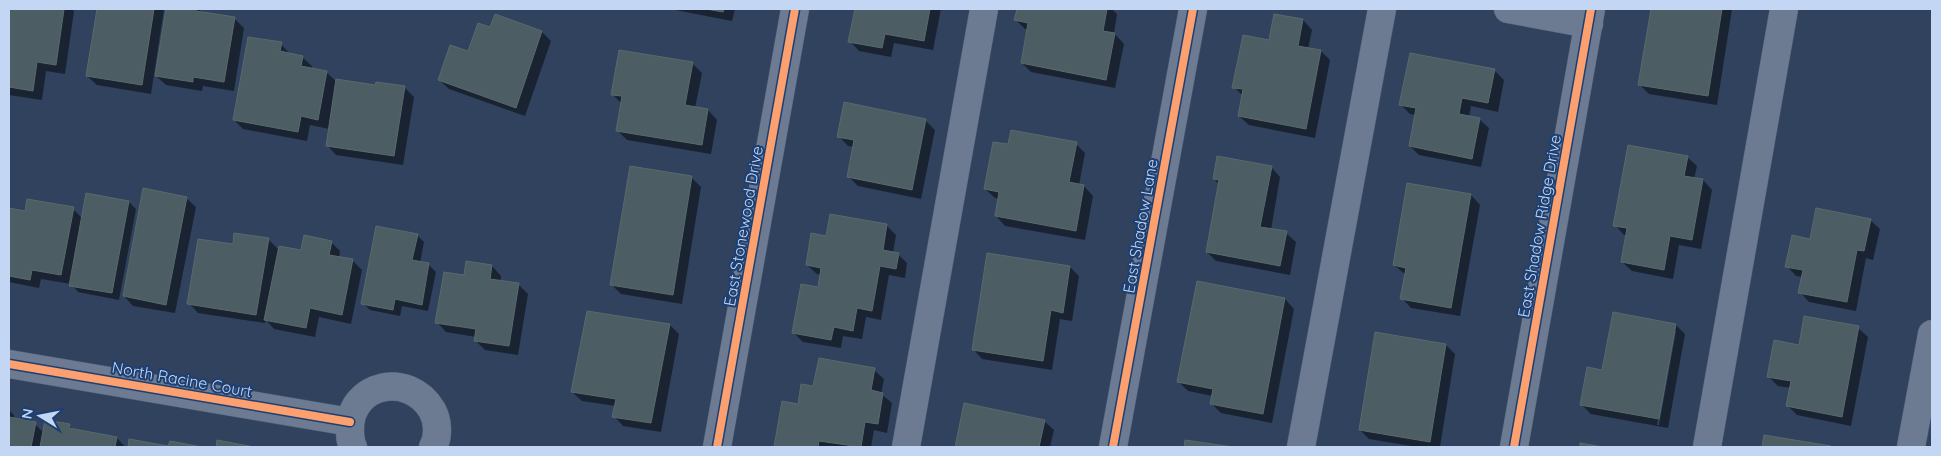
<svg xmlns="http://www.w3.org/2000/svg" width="1941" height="456" viewBox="0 0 1941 456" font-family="Quicksand,sans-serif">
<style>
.shadow{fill:#0007;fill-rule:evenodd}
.building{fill:#4c5d64;stroke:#596a6c}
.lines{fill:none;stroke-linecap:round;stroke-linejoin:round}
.minor-casing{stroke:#4f5e76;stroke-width:29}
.minor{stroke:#6c7b91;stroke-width:28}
.cycleway-casing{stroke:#1d3f71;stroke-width:11}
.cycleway{stroke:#fca06f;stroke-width:8}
.labels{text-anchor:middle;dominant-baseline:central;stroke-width:4;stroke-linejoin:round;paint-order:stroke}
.street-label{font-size:16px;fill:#c3d7f5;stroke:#1d3f71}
</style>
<rect width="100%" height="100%" fill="#30425e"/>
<path class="shadow" d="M9,9H72L74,11L65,74L46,71L42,100L9,95Z
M98,9L118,11V9H164L151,94L97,85L87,76Z
M167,9H199L203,13L234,18L244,28L234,91L203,86L202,91L166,85L156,76Z
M670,9H735L732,21Z
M856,9H941L933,50L894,43L891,57L859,51L850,41Z
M1018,9H1112L1117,14L1114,33L1124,44L1115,88L1031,72L1022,63L1028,30L1025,29L1016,20Z
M1652,9H1732L1717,105L1649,94L1639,84Z
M495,15L542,32L551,41L525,116L449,89L439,80L469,53L490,28Z
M1303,20L1312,30L1308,49L1321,51L1330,60L1315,138L1249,125L1239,116L1243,96L1234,87L1270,41Z
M281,44L290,54L302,57L312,66L311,70L326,72L337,82L376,87H404L414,97L403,165L336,155L327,145L329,129L310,125L307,141L243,129L234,120Z
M692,63L702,73L695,108L708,110L717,120L711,154L627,140L617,130L622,104L612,94Z
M1494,70L1504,80L1498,112L1471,106L1469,117L1479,119L1489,128L1481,167L1419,155L1410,146L1416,115L1410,114L1401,105Z
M925,120L935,130L921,199L858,186L849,177L854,147L848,146L839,136Z
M1076,144L1085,153L1079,185L1084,186L1093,196L1085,240L1005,226L996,216L999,199L995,198L985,189L1009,146Z
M1687,157L1697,166L1694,179L1703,180L1712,190L1701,249L1679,245L1673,279L1632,271L1622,262L1627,235H1624L1615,225Z
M1271,167L1280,177L1271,230L1286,233L1296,242L1290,275L1216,261L1207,252L1219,184L1214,179Z
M691,177L701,187L682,304L621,294L612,285Z
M1471,195L1480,205L1460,316L1411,308L1402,298L1406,275L1394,265Z
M186,198L196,207L175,313L133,306L124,296Z
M129,202L136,209L119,300L78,292L71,284L41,279L39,288L9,282V209L26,212L73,209L82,218Z
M1870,220L1880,229L1873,260L1866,258L1856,311L1809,302L1800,292L1803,277L1796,276L1787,266L1811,241Z
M887,226L896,235L893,253L898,254L907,263L905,278L889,275L881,320L866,317L862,339L843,336L841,348L803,342L794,333L819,289L821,275L817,274L807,265L827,237Z
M417,235L424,242L420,263L429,265L436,272L428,311L402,306L400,316L370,310L363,303Z
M268,239L279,250L302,252L331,242L340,251L339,258L353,261L362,270L351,324L319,317L315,337L274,329L266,320L265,323L198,313L189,303L234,245Z
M492,266L501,276L500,282L518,284L528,294L518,355L485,350L475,340L476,337L446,332L437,322L465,277Z
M1070,267L1079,276L1072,321L1060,319L1052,370L982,359L973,349Z
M1198,282L1285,299L1294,309L1272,423L1221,413L1211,403L1213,396L1188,391L1178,381Z
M670,325L679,334L661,432L623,426L614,416L616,406L582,401L572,392Z
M1676,325L1685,334L1668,428L1591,414L1581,404ZM1674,331H1676L1659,425H1657Z
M1858,328L1868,337L1851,426L1797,415L1788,406L1791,388L1778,386L1768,376L1800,346Z
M1446,345L1455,354L1440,447H1417L1369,439L1360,430Z
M874,370L884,379L881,394L892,403L887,433L874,430L871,447H775L783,403L799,405Z
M965,405L1044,421L1054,430L1050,447H956Z
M9,410L14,415V420L35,424L44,433L69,426L74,430L117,438L125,447H9Z
M1765,436L1831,447H1763Z"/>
<path class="building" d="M9,9H64L56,65L37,62L33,91L9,87Z
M97,9H154L142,85L86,76Z
M166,9H196V11L235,17L224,82L193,77V82L155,76Z
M706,9H724L723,12Z
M855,9H930L924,41L885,34L882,48L848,42Z
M1017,9H1107L1103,31L1115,33L1106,80L1021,63L1028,23L1014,20Z
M1651,9H1722L1708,96L1638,85Z
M495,14L542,31L516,108L438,80L450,45L468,51L478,23L490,27Z
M1274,14L1303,19L1298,46L1321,50L1306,129L1238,116L1243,89L1232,88L1243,35L1269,40Z
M248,37L282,42L280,51L303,56L301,66L327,71L318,120L301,116L298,132L233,120Z
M619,50L693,62L685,105L708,109L702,145L616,131L622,96L611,95Z
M1410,53L1495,69L1488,103L1462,98L1459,114L1480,118L1472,159L1409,146L1416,108L1399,105Z
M336,79L375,85L376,82L405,86L394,156L326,146Z
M844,102L926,119L912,190L847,177L854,140L837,137Z
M1011,130L1077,142L1069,182L1084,185L1076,231L995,216L999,192L984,189L993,142L1008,144Z
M1628,145L1688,156L1684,176L1703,179L1692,240L1670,236L1664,270L1621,262L1627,228L1613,226Z
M1217,156L1272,166L1260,227L1287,231L1280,266L1206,252L1219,180L1213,179Z
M630,166L692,176L673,295L610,285Z
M1407,183L1471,194L1451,308L1400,299L1406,268L1393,265Z
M143,188L187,197L166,305L123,296Z
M86,193L129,201L112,293L69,286Z
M27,199L74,207L61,275L32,270L30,280L9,276V208L25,211Z
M1816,208L1871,219L1864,251L1857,250L1847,302L1798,293L1803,270L1785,267L1792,235L1810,239Z
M830,214L887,224L883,250L899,253L896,269L880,266L872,311L857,308L853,331L834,327L831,340L792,333L801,284L818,287L821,268L806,265L811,233L826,236Z
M376,226L418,234L412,260L429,263L422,305L395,299L393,310L361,304Z
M234,233L269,238L256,315L187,304L198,239L233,244Z
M304,235L332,241L329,255L353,259L342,315L310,308L306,328L264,320L279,246L301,250Z
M987,253L1070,266L1063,313L1051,310L1043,361L972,350Z
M466,261L492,265L490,279L519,283L509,346L474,341L476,329L435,323L444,272L464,275Z
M1197,281L1285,298L1263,414L1210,404L1213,389L1177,382Z
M587,311L670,324L651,423L612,417L616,399L571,392Z
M1613,312L1676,324L1659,419L1580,405L1587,367L1602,370Z
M1804,316L1859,326L1842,417L1786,406L1791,381L1767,377L1774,340L1799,345Z
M1375,332L1446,344L1430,442L1359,430Z
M819,358L875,368L871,390L883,393L878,424L865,422L861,447L819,441L818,447H774L782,401L798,404L801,384L813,386Z
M964,403L1045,420L1039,447H955Z
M9,417L36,422L31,447H9Z
M45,420L70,424L69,428L117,437L115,447H40Z
M1764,435L1831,446V447H1762Z
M129,439L168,446L170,441L202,447H128Z
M217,440L254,447H216Z
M1185,440L1233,447H1184Z
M1580,443L1603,447H1580Z"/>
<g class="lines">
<defs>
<path id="minor" d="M1508,9L1589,24
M9,364L350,422
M353,447C350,441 350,436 350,429C350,383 409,371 432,410C438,421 439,436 433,447
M717,447L795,9
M906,447L984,9
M1113,447L1193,9
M1301,447L1382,9
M1514,447L1591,9
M1707,447L1784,9
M1911,447L1932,334"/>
</defs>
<use href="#minor" class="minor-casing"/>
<use href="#minor" class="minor"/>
<defs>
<path id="cycleway" d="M9,364L350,422
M717,447L795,9
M1113,447L1193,9
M1514,447L1591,9"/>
</defs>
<use href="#cycleway" class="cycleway-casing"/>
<use href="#cycleway" class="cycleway"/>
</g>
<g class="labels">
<g class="street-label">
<text transform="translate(743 226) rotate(-80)">East Stonewood Drive</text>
<text transform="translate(1140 226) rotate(-80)">East Shadow Lane</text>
<text transform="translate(1539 226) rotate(-80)">East Shadow Ridge Drive</text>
<text transform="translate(182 379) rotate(10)">North Racine Court</text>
</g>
</g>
<rect width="1941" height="456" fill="none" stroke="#c3d7f5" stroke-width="20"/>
<g transform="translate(40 416) rotate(280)" stroke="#1d3f71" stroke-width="4" paint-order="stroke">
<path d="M0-4L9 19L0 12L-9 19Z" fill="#c3d7f5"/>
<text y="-8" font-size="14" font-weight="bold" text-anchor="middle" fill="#c3d7f5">N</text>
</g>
</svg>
